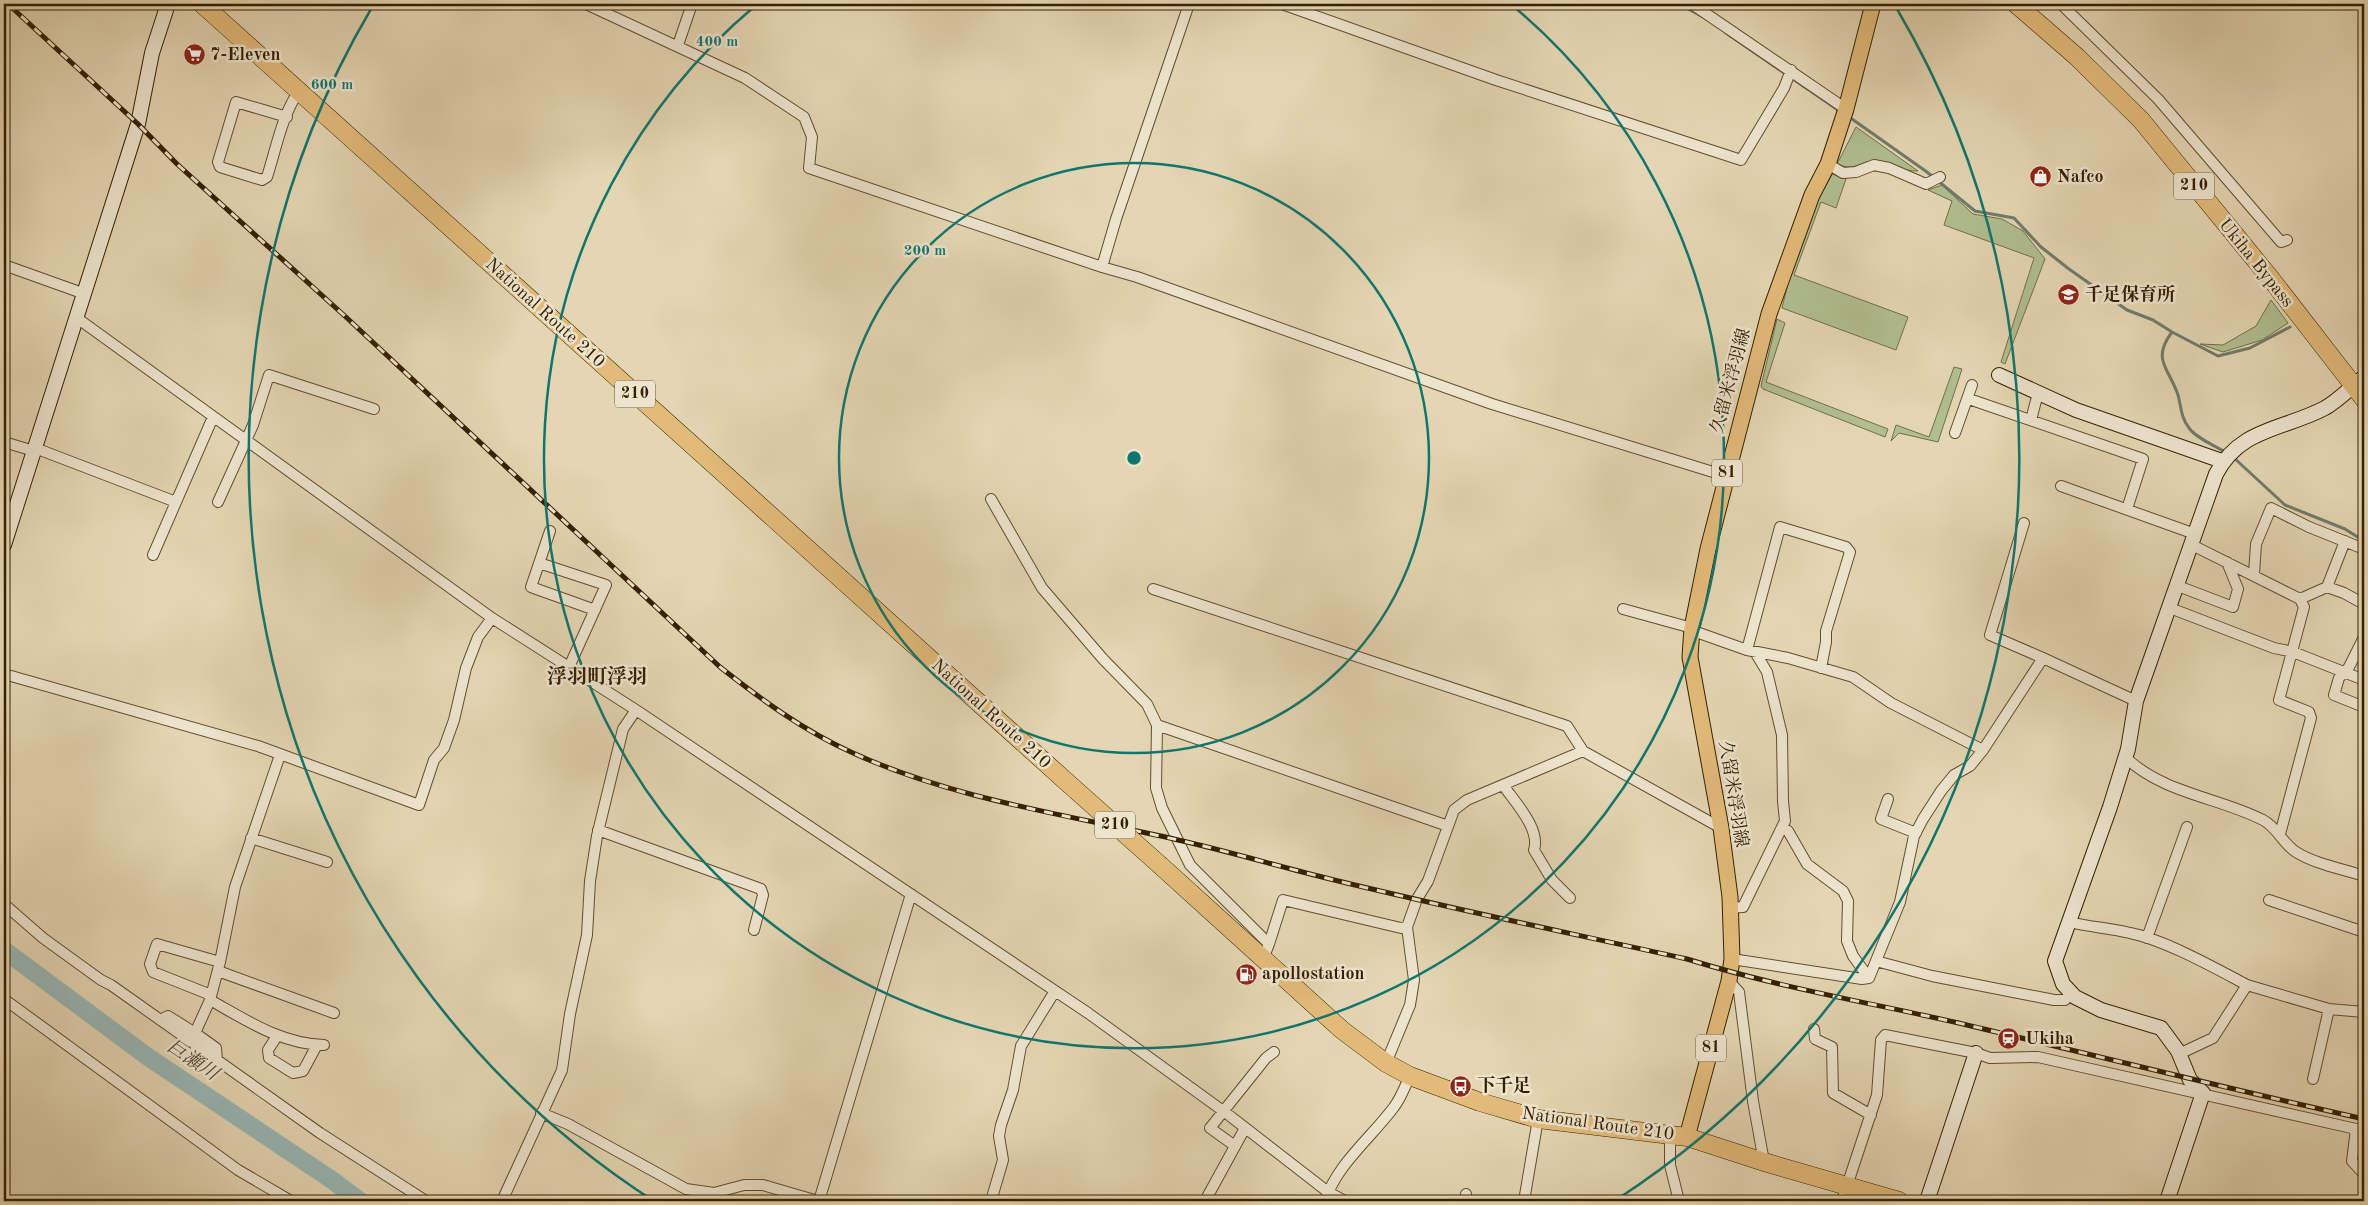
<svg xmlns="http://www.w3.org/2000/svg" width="2368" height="1205" viewBox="0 0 2368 1205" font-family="'Old Standard TT','Noto Serif JP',serif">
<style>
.green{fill:#b0be90;stroke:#726f48}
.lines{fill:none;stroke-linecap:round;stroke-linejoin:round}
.stream{stroke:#707b6d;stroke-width:3}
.river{stroke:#98b7b5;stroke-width:18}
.street-casing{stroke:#614e2d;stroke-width:12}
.secondary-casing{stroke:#352000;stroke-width:16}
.primary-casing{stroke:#352000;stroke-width:17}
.highway-casing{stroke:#352000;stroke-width:19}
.street{stroke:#ede4ce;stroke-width:10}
.secondary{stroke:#ede4ce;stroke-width:14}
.primary{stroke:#e2bb7a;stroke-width:15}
.highway{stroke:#e2bb7a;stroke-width:18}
.rail-casing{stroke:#352000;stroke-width:5}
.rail{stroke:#ede4ce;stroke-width:3;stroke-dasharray:9;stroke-linecap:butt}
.highway-bridge-casing{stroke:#352000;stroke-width:19;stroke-linecap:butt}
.highway-bridge{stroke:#e2bb7a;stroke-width:18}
.ring{fill:none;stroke:#0f766e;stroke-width:2.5}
.labels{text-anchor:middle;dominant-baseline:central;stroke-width:5;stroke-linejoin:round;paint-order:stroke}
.shield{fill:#ede4ce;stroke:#6c5b3e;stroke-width:1}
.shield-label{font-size:16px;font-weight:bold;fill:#352000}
.poi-label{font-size:18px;font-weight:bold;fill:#352000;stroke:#ede4ce;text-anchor:start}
.street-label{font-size:18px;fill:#352000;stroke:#ede4ce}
.water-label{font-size:19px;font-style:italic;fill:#534d36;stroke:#ede4ce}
.quarter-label{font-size:20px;font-weight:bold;fill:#352000;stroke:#ede4ce}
.centre{fill:#0f766e;stroke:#ede4ce;stroke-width:2.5}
.ring-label{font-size:15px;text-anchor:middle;font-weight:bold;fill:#0f766e;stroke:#ede4ce;stroke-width:5;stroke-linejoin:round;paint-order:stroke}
</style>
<rect width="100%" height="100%" fill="#e4d6b3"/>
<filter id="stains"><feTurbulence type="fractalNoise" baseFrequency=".004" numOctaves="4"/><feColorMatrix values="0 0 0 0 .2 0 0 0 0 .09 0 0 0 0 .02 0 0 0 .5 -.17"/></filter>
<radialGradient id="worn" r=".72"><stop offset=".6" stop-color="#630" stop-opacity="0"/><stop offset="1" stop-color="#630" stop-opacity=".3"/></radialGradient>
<path class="green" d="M1856,127L1918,171C1902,172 1890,161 1875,161C1857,161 1857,172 1837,164Z
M1832,174L1846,179L1836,208L1821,202L1794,275L1908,317L1896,350L1782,308L1789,279L1816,204Z
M1942,185L1973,214L2002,219L2023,231L2045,259L2005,364L2001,362L2034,258L1944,225L1952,201L1928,190Z
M2271,300L2288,323L2262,340L2223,352L2200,344L2223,345L2256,326Z
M1777,319L1785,323L1766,382L1888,429L1885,437L1763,389L1761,386Z
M1954,367L1962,369L1938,442L1899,433L1891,441L1896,425L1929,437Z"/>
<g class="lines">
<path class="stream" d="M1679,4L1705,18
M1726,33L1841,112
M1852,119L1927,172L1975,211L2014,218L2041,247L2069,269L2127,310L2153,320L2172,332C2151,360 2169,368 2178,395C2181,406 2181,418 2189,428C2197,439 2216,446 2227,453
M2172,332L2218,356L2250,348L2290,327
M2233,457L2285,505L2345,529L2364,541"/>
<path class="river" d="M4,950L148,1057L332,1180L360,1201"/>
<defs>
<path id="street" d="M586,4L745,78L804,117L812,137L809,168L1102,267L1137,277L1492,404L1726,476
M1282,4L1496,80L1741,160L1784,88L1791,70
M1692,4L1846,109
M2061,4L2158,99L2281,242L2287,240
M2362,4L2364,9
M678,45L692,4
M287,117L236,102L218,162L220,167L262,180L267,177C276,149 282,115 299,91
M1828,164L1843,173L1856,172L1874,165L1889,168L1926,184L1940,177
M4,265L85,294
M1102,267L1116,219L1189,4
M77,318L492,618L636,710L1088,1013L1230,1116L1328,1192L1345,1201
M1969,399L2143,459L2127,509
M2031,420L2038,393
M1955,433L1972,385
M4,442L34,451
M35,448L176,502
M2061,486L2195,534
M991,499L1042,588L1103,659L1147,704L1157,725L1156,788L1162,808L1190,865L1269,944L1263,959
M218,502L253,425L269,375L374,409
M2024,523L1990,635L2043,658
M550,531L531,587L595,610
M2192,545L2300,599L2304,607L2279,700L2309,712L2311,718L2280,834
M153,555L213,417
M539,563L606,585L569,667
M2254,574L2256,544L2271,508L2309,527L2364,549
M2178,586L2233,607L2238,589L2227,562
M2327,587L2344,593L2364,604
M1153,589L1567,726L1583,751
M2300,599L2327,587L2345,541
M2170,608L2274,648L2293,652L2364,680
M1623,609L1692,628L1699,633L1747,650L1788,658L1853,677L1891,703L1983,750
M2364,637L2349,667L2339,678L2334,695L2364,707
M1747,650L1780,527L1846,547L1850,552L1826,631V642L1821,668
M4,674L258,746L419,805L434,760L444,748L454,720L466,668L478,637L492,618
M1157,725L1448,826
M2125,757C2164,794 2218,797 2263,820C2278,828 2282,843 2296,852C2315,864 2343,869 2364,876
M1503,785C1514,801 1541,829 1534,850L1552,880L1570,898
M1888,799L1881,819L1916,833
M1782,827L1788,831L1807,864L1843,891L1848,901L1847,941L1853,956L1869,978
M598,830L761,889L763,895L754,930
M251,838L327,862
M2269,900L2364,932
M4,904L43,938L101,980L111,985L320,1133L426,1201
M1730,908L1743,907L1785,821L1783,801L1782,735L1767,672L1755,652
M2069,922C2089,927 2110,928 2130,933C2165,940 2215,968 2247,985
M2147,938L2187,827
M1269,944L1283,900L1401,928L1407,927
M1732,959L1862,979L1869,978
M1876,961L1932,976L2054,1000H2065L2071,993
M218,971L334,1013
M1869,978L1900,902L1914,836L1923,819L1941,791L1954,775L1970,766L1983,750L2043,658L2136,701
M1729,981L1739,992L1753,1101L1764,1162
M211,995L153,972L150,964L157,944L220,962
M4,999L238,1170L291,1201
M210,1000C246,1020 281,1044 324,1045
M160,1020L168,1016L195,1033
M1814,1029L1815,1039L1832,1047L1833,1093L1871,1115
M277,1036L268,1050L269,1058L293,1073L303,1071L317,1045
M2179,1054L2213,1038L2247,985L2329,1009L2364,1012
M217,1060L216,1048L195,1033L210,1000L220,962L235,887L280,755
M1386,1063L1410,1005L1414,980L1407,927L1417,899L1428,881L1454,810L1467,800L1583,751L1721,828
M2313,1079L2329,1009
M541,1113L568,1124L686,1189L714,1193L744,1185H763L818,1201
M1670,1133V1165L1679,1201
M1235,1146L1210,1128L1266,1058L1274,1052
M502,1201L562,1070L570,1014L587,935L590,881L597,836L623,729L636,710
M819,1201L911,894
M991,1201L1003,1160L999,1136L1001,1125L1013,1090L1021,1046L1055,991
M1205,1201L1245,1128
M1325,1201C1337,1164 1371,1138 1394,1107C1401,1098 1405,1086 1410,1076
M1465,1201L1466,1194
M1524,1201L1538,1119
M1842,1201L1877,1095L1881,1040L1885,1035L1976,1053L1990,1058L2038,1057L2356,1129L2352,1161L2364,1174"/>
<path id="secondary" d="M1999,375L2076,410L2222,461
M4,545L138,124L152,53L168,4
M1927,1201L1976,1053
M2167,1201L2203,1093L2190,1080L2178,1051L2161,1028L2101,1010L2075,997L2063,984L2055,961L2110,807L2128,749L2136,701L2216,474C2240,428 2283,430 2325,408C2339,400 2351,387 2364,377"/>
<path id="primary" d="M1687,1137L1729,981L1732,959L1730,897L1721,828L1690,657L1692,628L1708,549L1769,314L1812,195L1828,164L1846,109L1873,4"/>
<path id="highway" d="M202,4L1069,784
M2016,4L2077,57L2141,120L2271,279L2364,399
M1161,866L1342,1030L1386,1063L1410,1076L1480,1102L1538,1119L1687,1137L1764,1162L1899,1201"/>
</defs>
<use href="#street" class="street-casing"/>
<use href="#secondary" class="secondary-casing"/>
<use href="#primary" class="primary-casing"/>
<use href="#highway" class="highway-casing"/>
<use href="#street" class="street"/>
<use href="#secondary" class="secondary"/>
<use href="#primary" class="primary"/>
<use href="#highway" class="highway"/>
<defs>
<path id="rail" d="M8,4L138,124L177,164L347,318L720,667C762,700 804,731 853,753C956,800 1069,815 1178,840C1227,851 1274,865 1322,877C1443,907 1565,932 1687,959C1777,987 1871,1003 1963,1024C2097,1056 2230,1089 2364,1119"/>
</defs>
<use href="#rail" class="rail-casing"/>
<use href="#rail" class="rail"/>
<defs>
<path id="highway-bridge" d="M1069,784L1161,866"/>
</defs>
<use href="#highway-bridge" class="highway-bridge-casing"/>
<use href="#highway-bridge" class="highway-bridge"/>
</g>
<g class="ring">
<circle cx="1134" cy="458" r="295"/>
<path d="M1513 6A590 590 0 1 1 755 6"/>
<path d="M652 1200A885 885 0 0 1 371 9M1897 9A885 885 0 0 1 1616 1200"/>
</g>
<defs>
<symbol id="supermarket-disc" viewBox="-11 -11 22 22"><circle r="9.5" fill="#8f2418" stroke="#ede4ce"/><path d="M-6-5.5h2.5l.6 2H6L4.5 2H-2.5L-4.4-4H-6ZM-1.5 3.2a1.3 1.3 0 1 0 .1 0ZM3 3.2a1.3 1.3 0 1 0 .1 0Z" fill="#fff"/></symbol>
<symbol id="shop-disc" viewBox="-11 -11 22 22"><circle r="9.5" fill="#8f2418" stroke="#ede4ce"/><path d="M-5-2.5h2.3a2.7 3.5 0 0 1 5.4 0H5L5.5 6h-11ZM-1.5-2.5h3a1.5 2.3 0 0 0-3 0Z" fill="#fff"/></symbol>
<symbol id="school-disc" viewBox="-11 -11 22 22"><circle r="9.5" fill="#8f2418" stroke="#ede4ce"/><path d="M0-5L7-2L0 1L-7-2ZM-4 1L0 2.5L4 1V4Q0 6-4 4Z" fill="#fff"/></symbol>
<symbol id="fuel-disc" viewBox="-11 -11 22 22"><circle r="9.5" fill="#8f2418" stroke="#ede4ce"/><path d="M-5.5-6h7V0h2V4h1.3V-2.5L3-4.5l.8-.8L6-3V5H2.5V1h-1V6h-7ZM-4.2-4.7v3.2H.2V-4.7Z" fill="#fff"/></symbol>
<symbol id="station-disc" viewBox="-11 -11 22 22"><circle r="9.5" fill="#8f2418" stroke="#ede4ce"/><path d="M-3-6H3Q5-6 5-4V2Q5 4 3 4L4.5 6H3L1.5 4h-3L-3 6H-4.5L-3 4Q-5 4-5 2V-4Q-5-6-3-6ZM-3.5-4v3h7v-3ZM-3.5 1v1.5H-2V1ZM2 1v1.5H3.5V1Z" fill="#fff"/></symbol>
<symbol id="bus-disc" viewBox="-11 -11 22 22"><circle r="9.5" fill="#8f2418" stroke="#ede4ce"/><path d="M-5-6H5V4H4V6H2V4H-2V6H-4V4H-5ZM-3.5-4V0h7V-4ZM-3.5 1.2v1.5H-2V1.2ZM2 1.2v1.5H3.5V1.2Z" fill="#fff"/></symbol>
</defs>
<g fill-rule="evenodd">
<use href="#supermarket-disc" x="182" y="42" width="25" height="25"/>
<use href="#shop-disc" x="2028" y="164" width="25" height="25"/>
<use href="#school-disc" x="2056" y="282" width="25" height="25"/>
<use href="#fuel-disc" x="1234" y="962" width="25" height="25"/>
<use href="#station-disc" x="1996" y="1026" width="25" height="25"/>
<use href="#bus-disc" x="1448" y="1074" width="25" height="25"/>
</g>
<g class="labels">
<g class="shield">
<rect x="2174" y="172.5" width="40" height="27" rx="4"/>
<rect x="615" y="380.5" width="40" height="27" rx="4"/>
<rect x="1712" y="459.5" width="30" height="27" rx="4"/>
<rect x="1095" y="811.5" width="40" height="27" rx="4"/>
<rect x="1696" y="1034.5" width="30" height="27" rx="4"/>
</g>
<g class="shield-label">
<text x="2194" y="186">210</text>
<text x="635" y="394">210</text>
<text x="1727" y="473">81</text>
<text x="1115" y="825">210</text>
<text x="1711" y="1048">81</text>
</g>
<g class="poi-label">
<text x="210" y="55">7-Eleven</text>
<text x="2057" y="177">Nafco</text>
<text x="2085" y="295">千足保育所</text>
<text x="1262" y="974">apollostation</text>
<text x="2025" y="1039">Ukiha</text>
<text x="1477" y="1086">下千足</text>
</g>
<g class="street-label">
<text transform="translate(2256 263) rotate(51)">Ukiha Bypass</text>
<text transform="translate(545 313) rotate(42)">National Route 210</text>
<text transform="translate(1731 381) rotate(-75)">久留米浮羽線</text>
<text transform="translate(991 714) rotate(42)">National Route 210</text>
<text transform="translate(1733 794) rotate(81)">久留米浮羽線</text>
<text transform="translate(1598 1124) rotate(8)">National Route 210</text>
</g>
<g class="water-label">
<text transform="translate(192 1061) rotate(34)">巨瀬川</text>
</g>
<g class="quarter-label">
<text x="597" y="678">浮羽町浮羽</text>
</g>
</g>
<circle cx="1134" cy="458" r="8" class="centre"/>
<g class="ring-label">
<text x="717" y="46">400 m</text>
<text x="332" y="89">600 m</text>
<text x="925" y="255">200 m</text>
</g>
<rect width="2368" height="1205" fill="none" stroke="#e4d6b3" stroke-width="20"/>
<rect x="5" y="5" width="2358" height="1195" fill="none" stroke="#352000" stroke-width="2.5"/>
<rect x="10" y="10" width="2348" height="1185" fill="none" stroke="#352000"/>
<rect width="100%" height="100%" filter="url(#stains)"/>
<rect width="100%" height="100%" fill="url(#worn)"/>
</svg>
